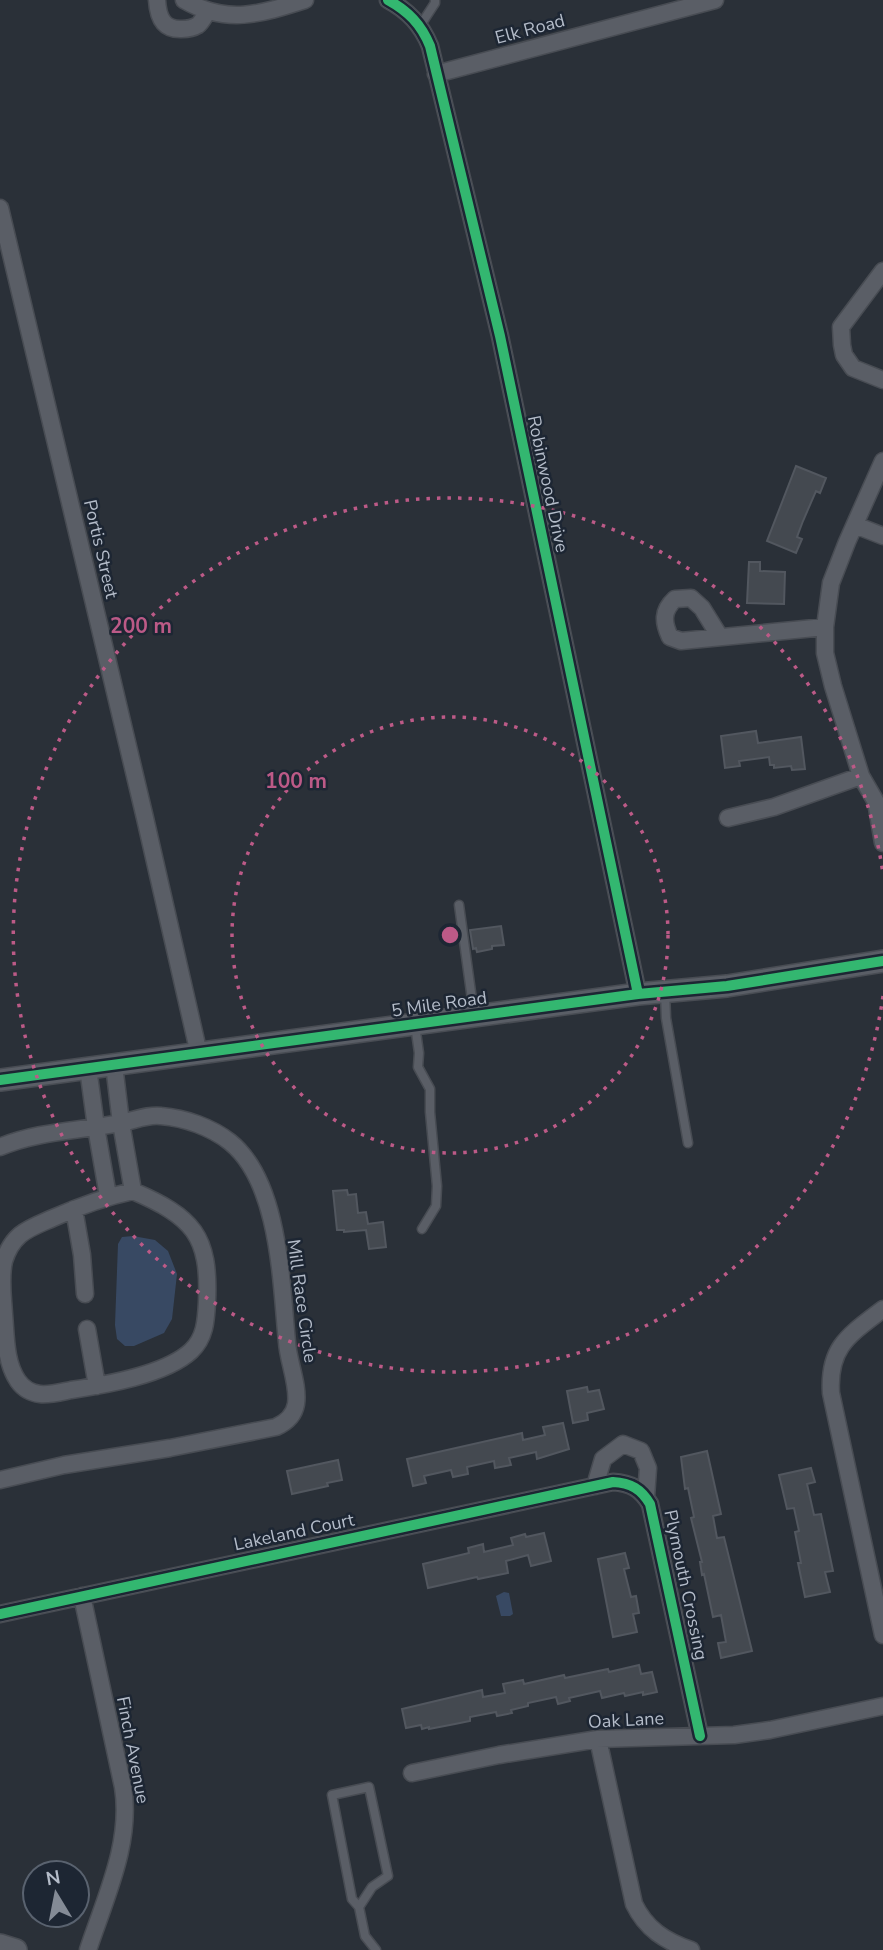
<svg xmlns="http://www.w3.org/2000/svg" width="883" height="1950" viewBox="0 0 883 1950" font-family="'Nunito Sans',sans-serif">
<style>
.water{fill:#384963}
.building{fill:#444950;stroke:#52575f;stroke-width:2}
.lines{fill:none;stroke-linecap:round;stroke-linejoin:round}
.service-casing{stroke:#484c53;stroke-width:11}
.minor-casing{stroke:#484c53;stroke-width:19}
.tertiary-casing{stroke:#484c53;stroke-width:24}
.service{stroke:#5a5e66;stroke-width:8}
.minor{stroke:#5a5e66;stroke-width:16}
.tertiary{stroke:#5a5e66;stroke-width:21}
.cycleway-casing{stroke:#1d2633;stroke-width:15}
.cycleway{stroke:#33b770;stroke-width:10}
.ring{fill:none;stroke:#bc5a87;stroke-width:3.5;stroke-dasharray:3.5 7}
.labels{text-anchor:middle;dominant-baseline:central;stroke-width:5;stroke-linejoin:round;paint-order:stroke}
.street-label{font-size:18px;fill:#b4bcc9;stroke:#1d2633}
.centre{fill:#bc5a87;stroke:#1d2633;stroke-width:3.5}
.ring-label{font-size:21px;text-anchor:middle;font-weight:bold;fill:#bc5a87;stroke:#1d2633;stroke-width:5;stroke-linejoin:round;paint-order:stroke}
</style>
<rect width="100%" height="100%" fill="#2a3038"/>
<path class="water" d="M133,1236L155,1240L168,1251L177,1274L172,1319L164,1333L134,1346H125L117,1339L115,1325L118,1244L122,1237Z
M504,1592L509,1593L513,1614L510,1616H501L496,1596Z"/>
<path class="building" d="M796,466L826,478L820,493L816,491L803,521L797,537L802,539L796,553L767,541Z
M749,562H760V571L785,572L784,604L747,603Z
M756,731L758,743L801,737L805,769L792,770L791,766L774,768V765H770L769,757L739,761L740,766L725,768L721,736Z
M501,926L504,945L492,946V949L477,952L476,948L473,949L470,930Z
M347,1190L348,1195L356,1194L358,1213L366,1212L368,1224L383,1222L386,1247L369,1249L366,1230L344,1232V1230H337L333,1191Z
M587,1387L588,1392L599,1390L604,1409L587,1413L588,1420L573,1423L567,1391Z
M563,1423L569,1449L537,1459L536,1452L509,1458L511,1465L495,1468L494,1461L467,1467L468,1474L453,1477L451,1470L424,1476L426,1483L413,1486L407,1459L522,1433L523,1440L545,1435L543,1427Z
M707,1451L721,1514L713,1516L717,1538L724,1537L752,1651L721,1658L718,1643L726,1642L721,1615L713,1617L704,1574L702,1575L700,1562H702L691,1518L694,1517L688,1488L685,1489L681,1457Z
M338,1460L342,1480L327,1483L328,1486L292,1494L287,1471Z
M811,1468L815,1482L807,1484L814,1515L821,1514L833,1571L825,1572L830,1592L805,1597L798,1563H801L795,1532L799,1531L794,1508L787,1509L779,1475Z
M544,1533L551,1561L531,1566L528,1555L506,1561L508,1573L478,1579L477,1577L428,1588L423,1564L469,1553L468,1548L483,1544L484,1552L513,1545L511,1538L525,1534L526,1537Z
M625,1553L629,1568L624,1569L631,1597L636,1596L639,1613L633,1614L637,1632L613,1637L598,1559Z
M639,1665L641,1674L652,1672L657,1692L643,1695V1692L625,1696L624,1693L602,1698L600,1691L569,1698L570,1701L558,1704L556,1697L528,1703V1706L511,1710L512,1713L497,1716L496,1712L470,1717V1721L455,1724L429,1729V1727L422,1729L421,1725L406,1728L402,1709L482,1690L483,1697L505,1693L503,1684L523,1680L524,1684L564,1675L565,1678L608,1669L609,1672Z"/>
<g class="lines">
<defs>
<path id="service" d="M420,26L435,3V0
M459,905L474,1014
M665,992L666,1018L688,1143
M415,1025L419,1053L418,1067L430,1089V1112L437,1186L436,1206L422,1229
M359,1907L372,1887L388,1876L369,1787L332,1795L352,1899L359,1907L365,1936L376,1950"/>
<path id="minor" d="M157,0C158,17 163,30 182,29C187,29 193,28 198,25C202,22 205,15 208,11
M184,0C227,25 261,14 305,0
M388,0C408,11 421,24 430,46L500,336L638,994
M436,74L715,0
M0,208L145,818L199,1054
M883,271L841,327L842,345L844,355L853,368L883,380
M883,461L847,542L831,583L825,627V653L833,686L861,776L876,802L883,843
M855,525L883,536
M720,637L702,608L691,598L675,599C662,611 663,622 670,637L681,641L825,627
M728,818L774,807L861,776
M114,1065L121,1123L133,1191
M88,1068L96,1127L108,1196
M0,1147C38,1131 79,1131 120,1123C133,1121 148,1114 161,1116C185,1118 211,1127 230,1142C280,1182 281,1283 287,1342C288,1361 299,1385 296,1404C294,1416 285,1423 276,1427L170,1448L64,1465L0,1480
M133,1191C193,1217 210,1235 207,1302C206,1321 205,1338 191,1351C165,1375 105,1385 71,1390C61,1392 50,1395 40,1394C31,1393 23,1388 18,1381C5,1362 6,1336 4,1314C3,1297 0,1278 4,1261C7,1251 12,1242 20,1235C30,1227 42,1223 53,1218C80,1206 105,1197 133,1191Z
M74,1209L82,1255L85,1294
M883,1309C849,1335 828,1347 831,1393L883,1635
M87,1329L97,1386
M595,1486L603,1459L623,1444L641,1451L648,1468L646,1497
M82,1596L123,1787C132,1843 105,1898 88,1950
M0,1614L613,1482C631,1483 641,1489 650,1504L700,1736
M598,1739L634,1904C646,1929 665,1941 691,1950
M412,1773L499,1755L598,1739L734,1735L770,1730L883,1706"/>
<path id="tertiary" d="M0,1080L638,994L727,986L883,961
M0,1945L16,1950"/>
</defs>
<use href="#service" class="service-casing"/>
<use href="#minor" class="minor-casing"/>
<use href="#tertiary" class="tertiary-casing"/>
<use href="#service" class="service"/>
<use href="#minor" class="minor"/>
<use href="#tertiary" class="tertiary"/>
<defs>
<path id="cycleway" d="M388,0C408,11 421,24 430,46L500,336L638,994
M0,1080L638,994L727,986L883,961
M0,1614L613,1482C631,1483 641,1489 650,1504L700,1736"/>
</defs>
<use href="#cycleway" class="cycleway-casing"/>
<use href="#cycleway" class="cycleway"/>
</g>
<g class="ring">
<circle cx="450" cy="935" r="218"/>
<path d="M883 996A437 437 0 1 1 883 874"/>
</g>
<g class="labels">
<g class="street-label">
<text transform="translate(530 29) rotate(-15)">Elk Road</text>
<text transform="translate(548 484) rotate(78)">Robinwood Drive</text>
<text transform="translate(101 549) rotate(77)">Portis Street</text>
<text transform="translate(439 1004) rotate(-8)">5 Mile Road</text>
<text transform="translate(302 1301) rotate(82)">Mill Race Circle</text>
<text transform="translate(294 1532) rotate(-12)">Lakeland Court</text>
<text transform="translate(686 1585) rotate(78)">Plymouth Crossing</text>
<text transform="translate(626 1720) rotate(-3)">Oak Lane</text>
<text transform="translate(133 1750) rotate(79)">Finch Avenue</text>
</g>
</g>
<circle cx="450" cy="935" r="10" class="centre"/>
<g class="ring-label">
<text x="141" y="633">200 m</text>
<text x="296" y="788">100 m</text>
</g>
<g transform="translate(56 1894) rotate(350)"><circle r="33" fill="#1d2633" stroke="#59626f" stroke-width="2"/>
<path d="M0-5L12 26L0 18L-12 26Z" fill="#848b96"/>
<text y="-10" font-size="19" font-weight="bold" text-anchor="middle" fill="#b4bcc9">N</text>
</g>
</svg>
